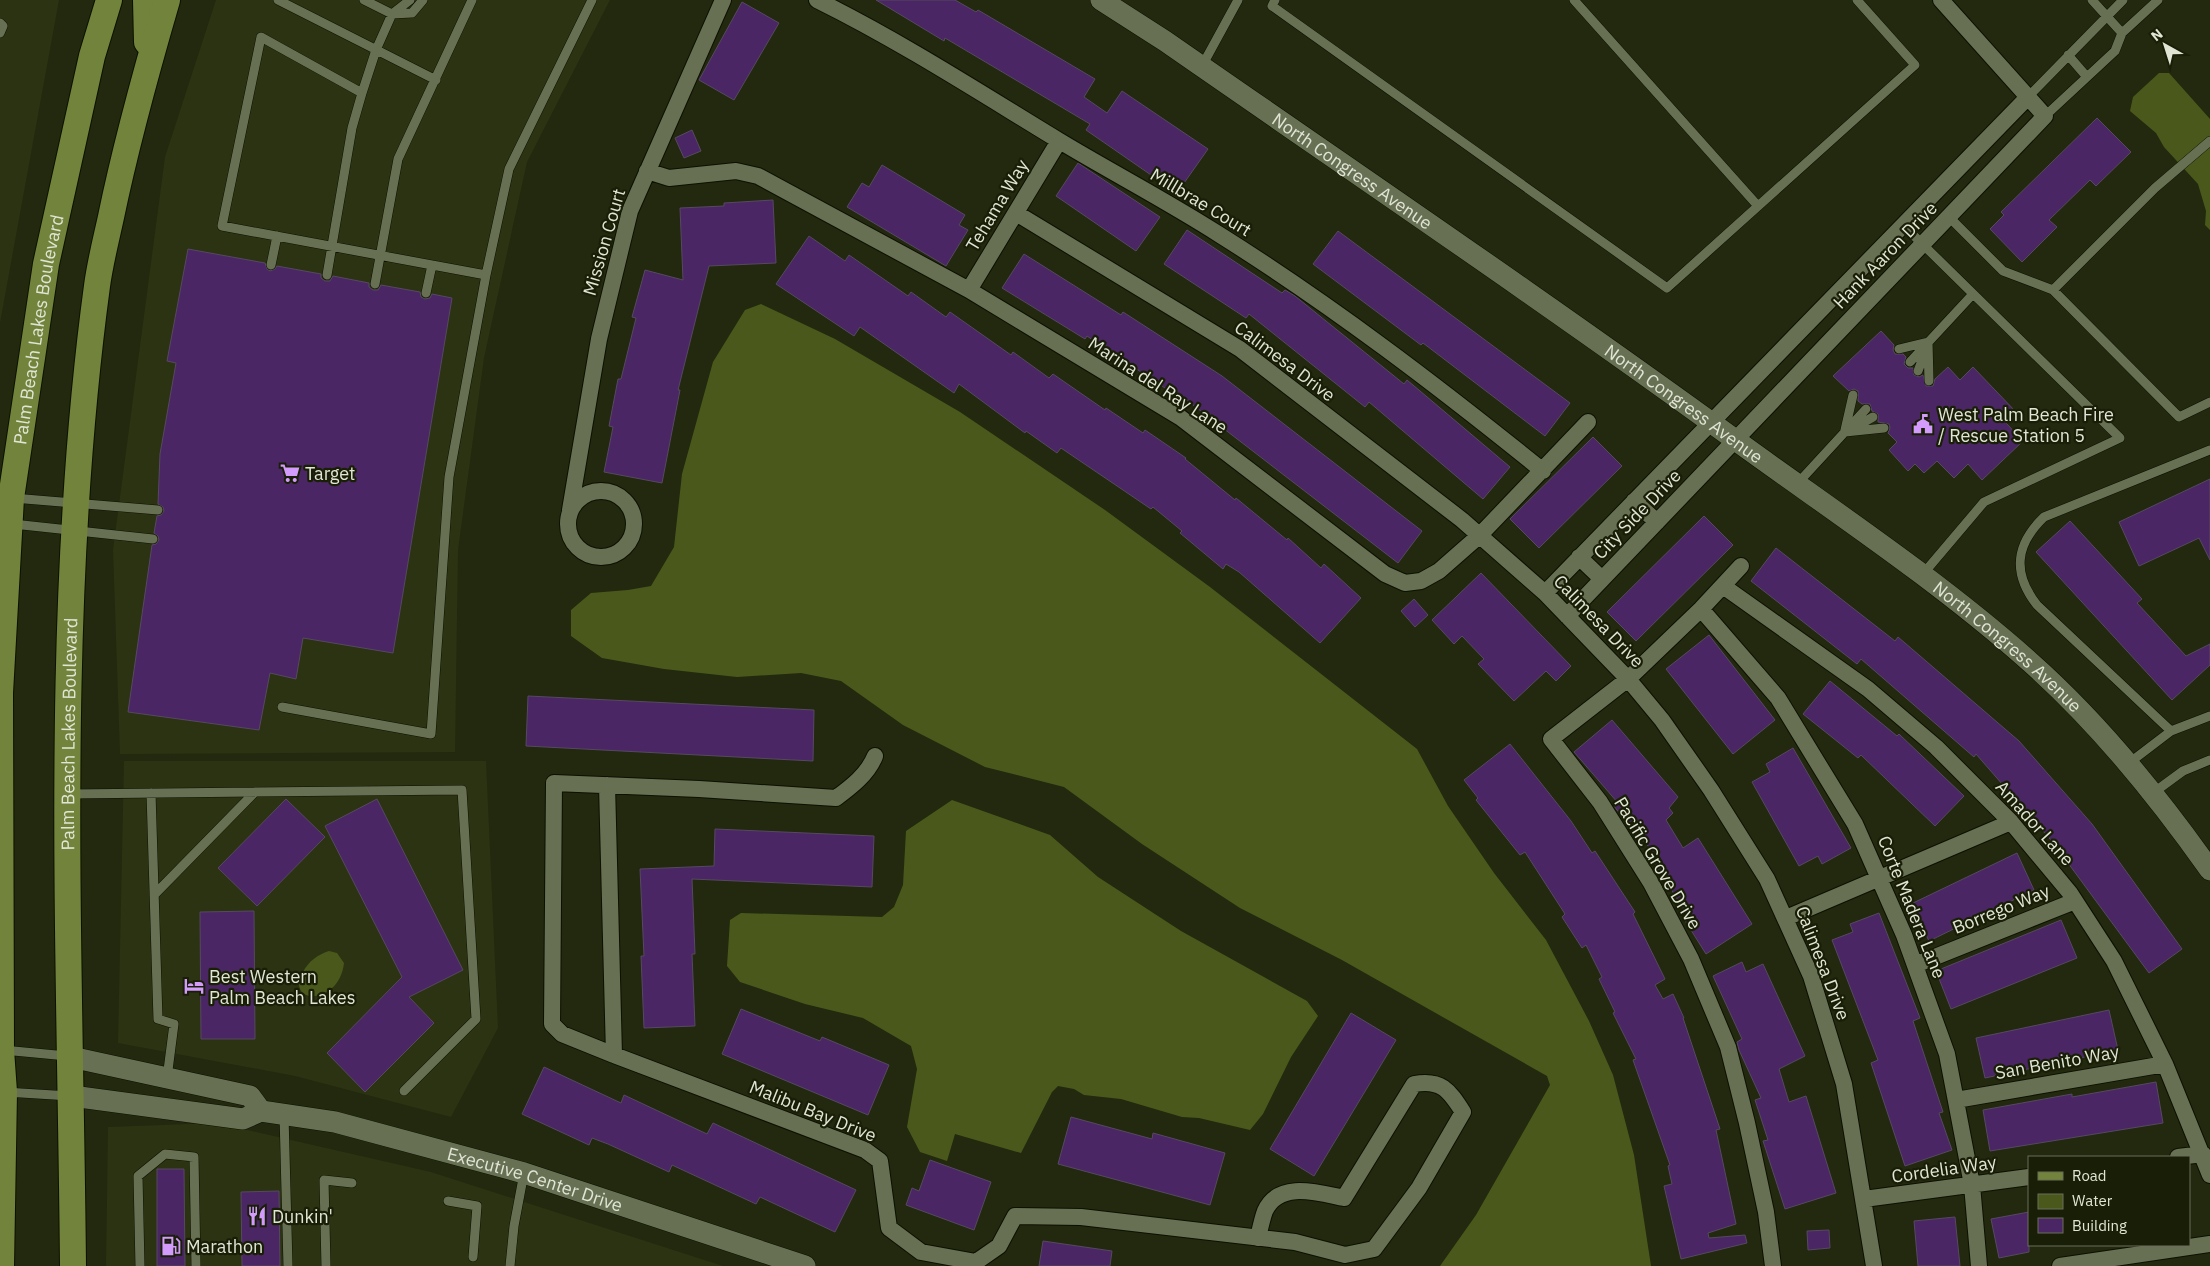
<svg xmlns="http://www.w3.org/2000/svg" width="2210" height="1266" viewBox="0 0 2210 1266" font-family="'IBM Plex Sans',sans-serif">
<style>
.built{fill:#2b3312}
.water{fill:#4a591b}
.building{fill:#4b2664;stroke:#564961}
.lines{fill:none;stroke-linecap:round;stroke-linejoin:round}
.service-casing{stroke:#0c1100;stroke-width:10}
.minor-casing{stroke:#0c1100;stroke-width:18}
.tertiary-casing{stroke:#0c1100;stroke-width:22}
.primary-casing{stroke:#0c1100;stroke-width:28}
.service{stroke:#687054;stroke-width:9}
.minor{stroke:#687054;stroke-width:16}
.tertiary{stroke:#687054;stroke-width:21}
.primary{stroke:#72833b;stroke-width:26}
.labels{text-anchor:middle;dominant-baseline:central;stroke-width:4.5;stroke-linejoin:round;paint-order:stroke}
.street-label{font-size:18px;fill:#e0e5d5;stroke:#191f06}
.poi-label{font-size:18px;fill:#e0e5d5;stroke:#191f06;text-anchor:start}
</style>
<rect width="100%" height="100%" fill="#22290f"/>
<path class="built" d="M0,0H59L0,323Z
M216,0H610L527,162L484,358L458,550L455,752L120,754L113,550L165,157Z
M124,761H486L498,1028L451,1117L295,1076L118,1043Z
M217,1123L431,1172L723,1266H106L108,1127Z"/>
<path class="water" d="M2159,73H2169L2210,119V230L2205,225L2206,211L2198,184L2164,147L2156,133L2130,111L2133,97Z
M761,304L835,339L960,412L1105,510L1210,587L1417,749L1448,806L1494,873L1546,940L1589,1021L1613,1075L1634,1155L1651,1266H1440L1476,1215L1550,1085L1547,1076L1342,960L1240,908L1142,844L1064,787L985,767L903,725L841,681L801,673L737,677L664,669L602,658L571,636V610L591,593L628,590L651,586L674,547L682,474L713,362L745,310Z
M952,800L1050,835L1098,877L1181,931L1307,1001L1318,1016L1291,1057L1263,1114L1250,1130L1199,1118L1182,1117L1121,1099L1084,1095L1074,1089L1058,1086L1052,1092L1021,1153L955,1134L947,1161L920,1152L907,1127L917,1069L911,1046L863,1018L805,1004L740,982L727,966L730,920L741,913L882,917L894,907L903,885L906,831Z
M329,951L337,953L344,963C339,1007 284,1004 303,972C309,961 317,955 329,951Z"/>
<path class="building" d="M876,0H955L976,12L978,10L1095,79L1084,97L1107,113L1122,91L1208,149L1177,193L1086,130L1090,124L945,38L944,41Z
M742,2L779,23L734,100L699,80Z
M2097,118L2131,152L2096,186L2090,180L2049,220L2057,227L2022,262L1990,229L2004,215L2001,212Z
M692,130L701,151L684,158L675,138Z
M1078,163L1160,217L1136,251L1056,196Z
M882,165L965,215L959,225L968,230L946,266L847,207L862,183L869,187Z
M773,200L776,263L709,266L678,390H680L662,483L604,472L613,427L609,426L618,379H621L636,318L632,317L645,270L683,280L680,208L724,206V203Z
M1187,230L1282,293L1285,290L1295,296L1404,384L1407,380L1510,467L1483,499L1369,402L1365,407L1249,314L1246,318L1164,264Z
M1338,231L1570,403L1545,436L1423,343L1421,345L1313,264Z
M809,236L845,261L849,255L908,296L911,292L946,317L950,312L1011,355L1013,352L1049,378L1053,374L1105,410L1106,408L1143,433L1145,430L1186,458L1185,459L1235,500L1236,498L1287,540L1288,538L1321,568L1324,564L1361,598L1320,643L1239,572L1226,564L1223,569L1180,533L1182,531L1153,507L1151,509L1061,448L1057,453L1026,431L1025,433L959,384L954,393L860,327L854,336L776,284Z
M188,249L265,263L267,269L270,271L275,269L277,266L321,274V278L325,281H330L333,276L369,283V287L373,290H378L381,285L420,292L421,297L425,299L430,298L432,294L452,298L393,653L303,638L296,679L270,673L259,730L128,712L152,545L156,544L159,540L158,536L154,533L157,516L161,515L164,511L163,507L158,504L160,454L176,363L167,361Z
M1024,254L1121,315L1123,312L1222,376L1422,531L1398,563L1184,398L1183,400L1087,336L1085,339L1002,288Z
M1881,331L1894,345L1893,350L1895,354H1903L1906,357L1904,364L1908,368H1913L1914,375L1919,377L1923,375L1926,386H1933L1935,379L1948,367L1960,380L1973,367L2017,413L2006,423L2023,441L1982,480L1968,464L1954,478L1937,461L1924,473L1915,464L1908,471L1889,450L1897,442L1888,433L1890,428L1889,424L1878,422V414L1872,411L1870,404H1862L1858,401V391L1854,389L1849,391L1833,376Z
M1593,437L1622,466L1539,548L1510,519Z
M2210,479V560L2199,538L2139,566L2119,522Z
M1704,516L1733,545L1636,641L1607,612Z
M2070,521L2142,599L2137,603L2186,656L2210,644V665L2172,700L2036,552Z
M1776,548L1895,641L1898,637L2019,741L2092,824L2182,949L2149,973L2068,863L2070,862L1976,754L1974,757L1861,659L1857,664L1751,581Z
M1481,573L1571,666L1556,681L1546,671L1514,701L1478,664L1484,659L1462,636L1454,644L1432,620Z
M1414,599L1428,615L1415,627L1401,611Z
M1709,635L1775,720L1733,754L1666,669Z
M1830,681L1897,736L1899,734L1964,796L1935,826L1861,755L1858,758L1803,714Z
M528,696L814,710L813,761L526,746Z
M1612,720L1678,797L1669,808L1673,813L1666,820L1683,848L1698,838L1752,924L1706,954L1684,919L1688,916L1650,856L1654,853L1617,810L1614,806L1618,803L1574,752Z
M1510,744L1571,821L1592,853L1595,851L1635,912L1633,914L1665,979L1655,985L1663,999L1673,994L1684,1018H1683L1720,1129L1716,1130L1736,1224L1708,1233L1709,1238L1745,1235L1747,1243L1681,1259L1664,1186L1672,1184L1668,1166L1670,1165L1633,1060L1636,1059L1613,1013L1615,1012L1599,979L1602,977L1586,945L1582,948L1562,917L1565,914L1525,852L1520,855L1476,800L1478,798L1464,780Z
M1793,748L1851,848L1822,864L1818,856L1799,866L1752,782L1770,772L1766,764Z
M286,799L325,837L257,906L218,868Z
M377,799L463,970L409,997L434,1023L365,1092L327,1053L402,977L325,826Z
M715,829L874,836L872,887L692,879L695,954H692L695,1026L644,1028L641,956H644L640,869L714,866Z
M2017,853L2034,890L1929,941L1911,904Z
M254,911L255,1039H201L200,912Z
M1879,913L1920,1018L1913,1021L1943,1112L1939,1113L1952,1150L1905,1166L1871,1063L1878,1060L1832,940L1853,932L1850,924Z
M2061,920L2077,958L1951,1009L1936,971Z
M1742,962L1746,972L1763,964L1805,1056L1779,1069L1789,1102L1806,1096L1836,1193L1785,1209L1763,1141L1768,1140L1755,1100L1761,1098L1739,1050L1737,1042L1742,1039L1713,976Z
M741,1009L820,1041L822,1037L889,1065L868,1115L722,1054Z
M2109,1010L2118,1050L1985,1078L1976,1038Z
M1351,1013L1396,1040L1314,1176L1270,1149Z
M544,1067L621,1103L624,1095L707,1134L713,1123L856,1190L835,1232L760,1197L756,1204L672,1165L669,1172L608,1144L592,1138L589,1145L522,1114Z
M2156,1082L2163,1123L1990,1151L1983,1110L2072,1094V1097Z
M1071,1117L1152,1139L1153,1133L1225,1153L1210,1205L1058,1164Z
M930,1160L991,1182L974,1230L906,1205L912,1188L919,1191Z
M157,1169H184L185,1266H157Z
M279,1191L280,1266H242L241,1192Z
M2029,1212V1252L1999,1258L1991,1219Z
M1955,1217L1960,1266H1918L1914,1221Z
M1829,1230L1830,1248L1808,1250L1807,1231Z
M1043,1241L1112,1251L1110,1266H1039Z"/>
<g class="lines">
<defs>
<path id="service" d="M278,0L436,80
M364,0L392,14L412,13L423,0
M1275,0L1272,6L1667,288L1915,65L1857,0
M1574,0L1758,206
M2092,0L2122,33
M0,23L3,26L0,33
M2068,55L2087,77
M1202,66L1238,0
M362,93L261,37L222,226L486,275L509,169L592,0
M2028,97L2123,0
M2045,116L2115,51L2122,33L2158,0
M1949,217L2003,271L2053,290L2179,417L2210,402
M1903,225L2120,438L1984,502L1923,574
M271,265L277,236
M327,275L352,128L362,93L376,50L392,14L410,0
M375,284L398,159L472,0
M2053,290L2155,188L2210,141
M426,293L432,265
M1928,342L1929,381
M1899,349L1928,342
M1910,362L1973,294
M1918,371L1927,347
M1852,429L1873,417
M1845,430L1853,395
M1845,432L1884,428
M1797,484L1866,409
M13,498L158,510
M13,524L153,539
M282,707L431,734L449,477L486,275
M2171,731L2210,716
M2129,763L2171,731L2037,605C2012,573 2015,545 2044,517L2210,450
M151,793L158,1019L174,1024L167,1078
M2153,793L2183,771L2210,760
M69,794L462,790L476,1019L404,1091
M154,895L255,792
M3,1050L67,1056
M5,1092L70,1096
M284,1115L288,1266
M448,1201L477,1206L473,1257
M140,1266L138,1176L165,1154L194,1157L196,1266
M326,1266L324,1180L352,1183
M510,1266L514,1226L524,1173"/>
<path id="minor" d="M817,0C900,41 979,92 1058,140C1111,172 1167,201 1220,235C1333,306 1439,387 1543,471
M647,171L669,178L736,171L758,176L969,290L1181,418L1385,574L1405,583L1421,581L1439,571L1480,535L1588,422
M1016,213L1240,349L1462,520L1545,593L1628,679L1662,720L1711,790L1767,879L1811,976L1844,1084L1874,1266
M969,290L1059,141
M568 524a33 33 0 1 1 66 0a33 33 0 1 1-66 0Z
M1634,501L1657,522
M570,510L599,339L630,211L723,0
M1579,557L1602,579
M1741,566L1701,609L1628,679L1551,739L1600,802L1651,883L1691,959L1728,1047L1747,1123L1766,1212L1773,1266
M1723,586L1868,689L1936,747L2011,822L2070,893L2114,961L2165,1064L2210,1175
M1545,593L2028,97
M1701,609L1778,698L1855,824L1904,935L1947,1054L1972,1185L1979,1266
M1567,616L2045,116L1941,0
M875,756C868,774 851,787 836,798L699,789L554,783L552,1024L562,1034L614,1055L865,1150L880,1161L889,1228L921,1252L976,1262L999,1246L1015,1216L1081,1217L1295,1242L1345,1255L1374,1249L1419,1188L1463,1112C1449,1090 1441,1079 1414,1084L1344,1198C1319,1193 1279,1180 1265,1211C1262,1219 1260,1229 1258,1238
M607,785L614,1055
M1786,918L2011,822
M1915,965L2075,901
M1956,1100L2165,1064
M2178,1157L2203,1154
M1864,1199L2029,1177
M2060,1266L2210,1244"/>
<g id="tertiary">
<path id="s1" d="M1101,0L1165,41C1355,173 1547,303 1734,439C1833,511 1938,580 2030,662C2099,723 2157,795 2210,870"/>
<path d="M71,1057L250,1096L261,1111"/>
<path id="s2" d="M72,1096L243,1119L261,1111L335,1122L524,1173L805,1266"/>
</g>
<g id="primary">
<path d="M146,0L147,42"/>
<path id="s3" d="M1,1266L4,1092L1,1050L0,693L11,498L46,264L92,56L109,0"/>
<path id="s4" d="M73,1266C70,939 53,611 97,286C100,263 106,240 111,217C126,144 146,72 167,0"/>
</g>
</defs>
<use href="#service" class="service-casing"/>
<use href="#minor" class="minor-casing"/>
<use href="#tertiary" class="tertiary-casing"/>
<use href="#primary" class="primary-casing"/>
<use href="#service" class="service"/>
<use href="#minor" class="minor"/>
<use href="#tertiary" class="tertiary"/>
<use href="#primary" class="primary"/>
</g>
<defs>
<symbol id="civic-bare" viewBox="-9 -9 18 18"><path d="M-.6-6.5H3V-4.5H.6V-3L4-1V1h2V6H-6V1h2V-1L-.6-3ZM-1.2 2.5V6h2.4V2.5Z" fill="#d39cfc" stroke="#191f06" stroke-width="2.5" paint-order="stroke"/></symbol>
<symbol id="supermarket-bare" viewBox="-9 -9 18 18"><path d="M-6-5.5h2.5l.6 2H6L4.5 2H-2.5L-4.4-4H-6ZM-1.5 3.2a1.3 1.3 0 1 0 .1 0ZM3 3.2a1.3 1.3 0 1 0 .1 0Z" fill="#d39cfc" stroke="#191f06" stroke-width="2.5" paint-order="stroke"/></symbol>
<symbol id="hotel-bare" viewBox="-9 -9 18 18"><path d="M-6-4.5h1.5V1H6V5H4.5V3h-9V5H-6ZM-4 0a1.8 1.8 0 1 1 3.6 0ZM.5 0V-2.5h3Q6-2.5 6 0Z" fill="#d39cfc" stroke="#191f06" stroke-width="2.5" paint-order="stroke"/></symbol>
<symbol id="restaurant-bare" viewBox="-9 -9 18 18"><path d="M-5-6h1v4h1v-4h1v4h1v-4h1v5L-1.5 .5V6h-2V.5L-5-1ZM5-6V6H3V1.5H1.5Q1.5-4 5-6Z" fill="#d39cfc" stroke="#191f06" stroke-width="2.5" paint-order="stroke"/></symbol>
<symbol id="fuel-bare" viewBox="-9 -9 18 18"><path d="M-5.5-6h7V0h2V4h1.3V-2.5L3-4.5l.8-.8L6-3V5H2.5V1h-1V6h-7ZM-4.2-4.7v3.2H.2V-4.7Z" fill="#d39cfc" stroke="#191f06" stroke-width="2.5" paint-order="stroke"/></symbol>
</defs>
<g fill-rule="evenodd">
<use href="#civic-bare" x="1909" y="410" width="28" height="28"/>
<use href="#supermarket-bare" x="276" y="459" width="28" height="28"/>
<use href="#hotel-bare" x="180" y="972" width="28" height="28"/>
<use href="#restaurant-bare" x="243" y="1202" width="28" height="28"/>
<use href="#fuel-bare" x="157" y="1232" width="28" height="28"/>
</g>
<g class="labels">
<g class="street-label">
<text stroke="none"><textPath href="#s1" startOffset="304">North Congress Avenue</textPath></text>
<text transform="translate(1201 202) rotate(31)">Millbrae Court</text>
<text transform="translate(997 205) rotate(-59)">Tehama Way</text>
<text transform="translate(604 242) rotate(-74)">Mission Court</text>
<text transform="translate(1885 255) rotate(-46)">Hank Aaron Drive</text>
<text stroke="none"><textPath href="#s3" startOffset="939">Palm Beach Lakes Boulevard</textPath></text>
<text transform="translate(1285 361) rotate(37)">Calimesa Drive</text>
<text transform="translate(1158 385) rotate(33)">Marina del Ray Lane</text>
<text stroke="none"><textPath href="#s1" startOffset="709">North Congress Avenue</textPath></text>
<text transform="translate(1637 514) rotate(-46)">City Side Drive</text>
<text transform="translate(1599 621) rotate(46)">Calimesa Drive</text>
<text stroke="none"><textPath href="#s1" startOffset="1114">North Congress Avenue</textPath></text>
<text stroke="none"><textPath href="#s4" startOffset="532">Palm Beach Lakes Boulevard</textPath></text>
<text transform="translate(2035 823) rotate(48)">Amador Lane</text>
<text transform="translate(1658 863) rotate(59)">Pacific Grove Drive</text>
<text transform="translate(1912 907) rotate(68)">Corte Madera Lane</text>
<text transform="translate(2001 909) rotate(-22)">Borrego Way</text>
<text transform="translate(1823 963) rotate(69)">Calimesa Drive</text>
<text transform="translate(2057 1062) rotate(-10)">San Benito Way</text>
<text transform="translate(813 1111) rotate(22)">Malibu Bay Drive</text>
<text transform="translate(1944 1169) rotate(-8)">Cordelia Way</text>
<text stroke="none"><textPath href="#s2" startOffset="475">Executive Center Drive</textPath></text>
</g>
<g class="poi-label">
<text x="1938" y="414">West Palm Beach Fire<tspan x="1938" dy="21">/ Rescue Station 5</tspan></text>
<text x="305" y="473">Target</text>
<text x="209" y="976">Best Western<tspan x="209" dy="21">Palm Beach Lakes</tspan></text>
<text x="272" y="1216">Dunkin'</text>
<text x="186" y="1246">Marathon</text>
</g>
</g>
<rect x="2028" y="1156" width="162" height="90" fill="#191f06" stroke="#696e59"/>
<rect x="2038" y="1172" width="25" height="8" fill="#72833b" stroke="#696e59"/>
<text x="2072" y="1181" font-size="15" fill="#e0e5d5">Road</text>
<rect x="2038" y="1194" width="25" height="15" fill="#4a591b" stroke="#696e59"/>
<text x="2072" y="1206" font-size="15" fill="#e0e5d5">Water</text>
<rect x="2038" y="1218" width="25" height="15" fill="#4b2664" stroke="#696e59"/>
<text x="2072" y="1231" font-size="15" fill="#e0e5d5">Building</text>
<g transform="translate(2165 45) rotate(321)" stroke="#191f06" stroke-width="4" paint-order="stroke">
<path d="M0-4L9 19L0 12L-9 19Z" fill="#e0e5d5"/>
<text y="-8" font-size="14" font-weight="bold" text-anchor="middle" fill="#e0e5d5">N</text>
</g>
</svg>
